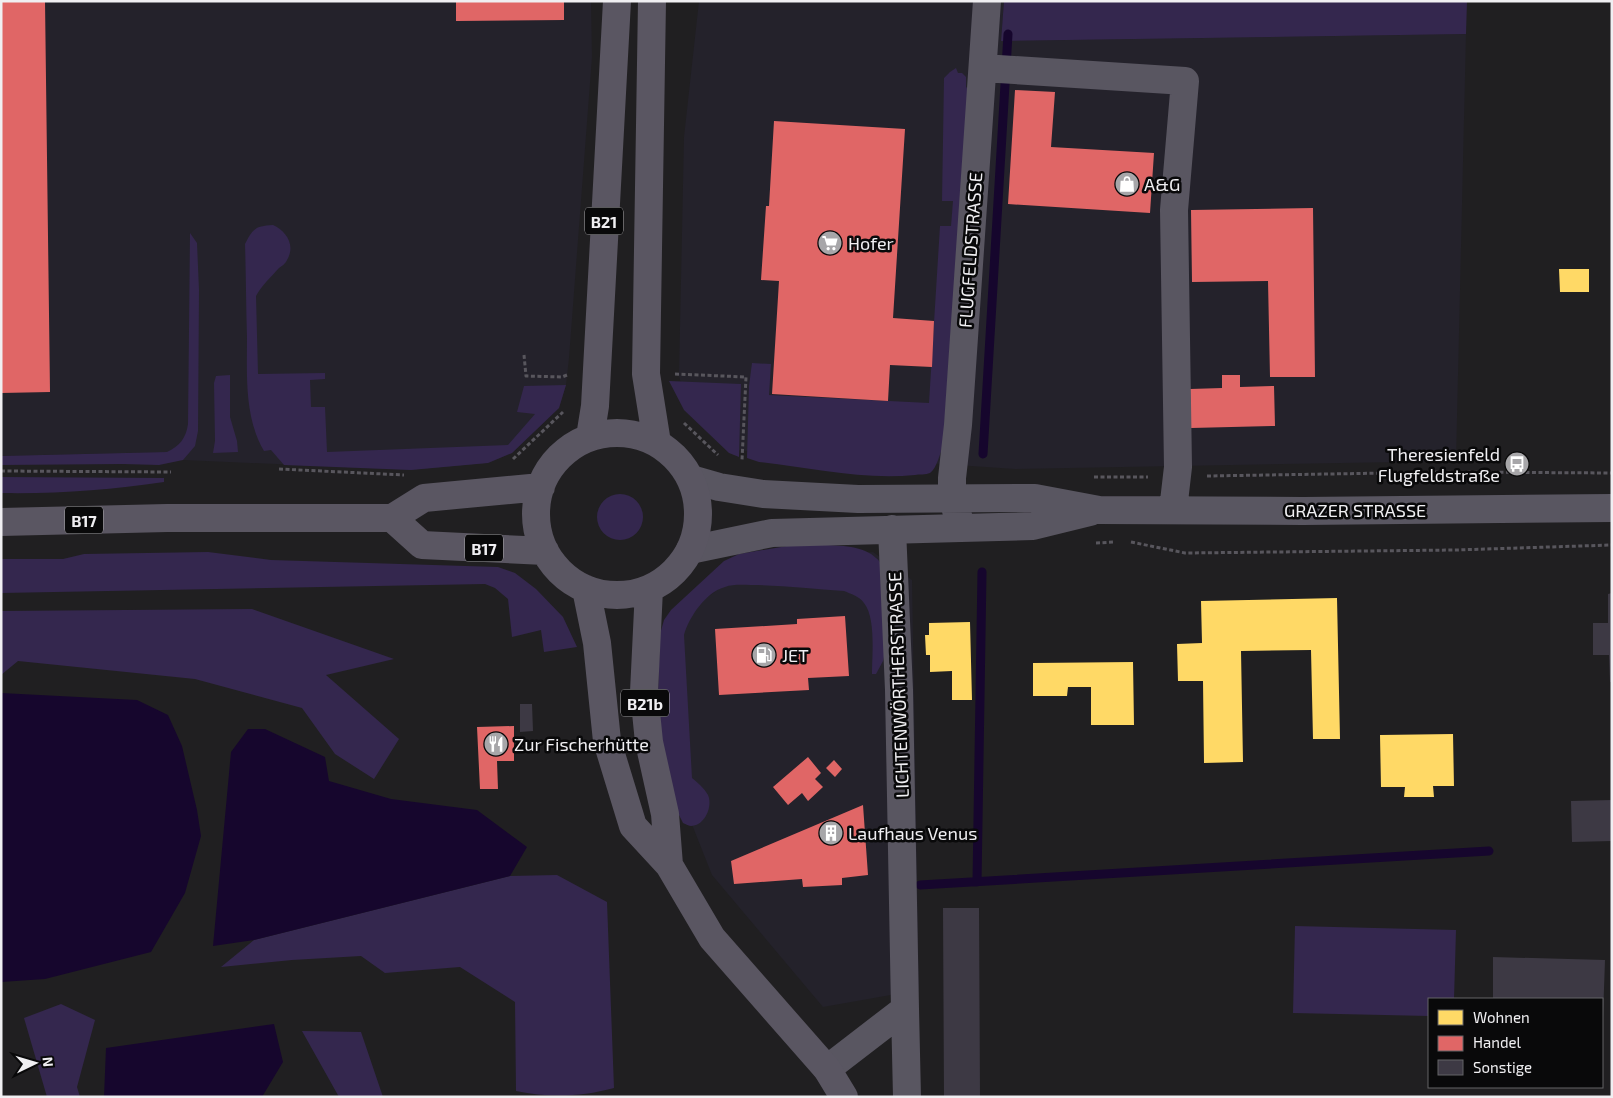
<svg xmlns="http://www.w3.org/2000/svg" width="1613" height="1098" viewBox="0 0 1613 1098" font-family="'Exo 2',sans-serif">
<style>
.built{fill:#24222b}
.green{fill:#34274e}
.water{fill:#16062d}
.homes{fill:#ffd966}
.shops{fill:#e06666}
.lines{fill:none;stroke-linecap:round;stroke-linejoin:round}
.stream{stroke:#16062d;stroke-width:9}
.building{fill:#3d3944}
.path{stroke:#58565d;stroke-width:3;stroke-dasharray:4 2.5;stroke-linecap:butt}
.minor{stroke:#595661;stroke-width:28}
.major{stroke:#5a5662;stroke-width:28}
.labels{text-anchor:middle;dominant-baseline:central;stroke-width:5;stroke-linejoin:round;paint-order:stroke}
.shield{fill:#09090a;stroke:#abaaac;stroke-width:1}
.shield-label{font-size:16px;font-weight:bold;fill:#f0eff2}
.poi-label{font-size:18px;fill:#f0eff2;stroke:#09090a;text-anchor:start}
.street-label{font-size:18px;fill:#f0eff2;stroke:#09090a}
</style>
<rect width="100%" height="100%" fill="#201f21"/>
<path class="built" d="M1,1H591L592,57L569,358L566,385L559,408L512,453L488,463L411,470L183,460L167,452L1,456Z
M699,1H1004L1001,41L1466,34L1456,461L1015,469L736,450L683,394L679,375L684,137Z
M873,552L912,580L919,990L823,1007L712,875L685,807L672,622L760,560Z"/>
<path class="green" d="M1004,1H1467L1466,34L1001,41Z
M956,68L958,73H962L966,77V87L968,89L943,446C940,453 937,468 930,473C926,475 919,474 915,475C863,480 810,468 759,462L747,458L749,386L752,363L771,364L769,395L929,403L940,226H951L953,201H942L944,78L950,72Z
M273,225C286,231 296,245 287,260C286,263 282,266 279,268C271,277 262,285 256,296L258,374L325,373V379L310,380L311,407H325L327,452L508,445L535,414L517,412L524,386L566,385L559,408L512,453L488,463L411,470L284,465L271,450L264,451C244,417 247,375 247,337C246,306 246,275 245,244C253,228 256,226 273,225Z
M190,233L197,243L199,290L198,431L195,446L183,460L159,465L123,464L1,465V456L167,452C179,446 186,439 188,424Z
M230,375V417L237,441L238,452L213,453L215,441L214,383L216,376Z
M669,381L741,384L739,457L729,453L684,410Z
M1,477L164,478V482C110,490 56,494 1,493Z
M597 517a23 23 0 1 1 46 0a23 23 0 1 1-46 0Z
M793,545C816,546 859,541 876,558C879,560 881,564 883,567L886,648L883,661L876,674H872C872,655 876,618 864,603C859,596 851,594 844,591C813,589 782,585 751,585C743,585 733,584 725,587C706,592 689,617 684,635L692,778C698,783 704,788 708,795C713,806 705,826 691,826C689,826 686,824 683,823L678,813L662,741L658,694L660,634L664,620L671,610L724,561L739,554Z
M208,552L271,560L498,567L515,573L536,589L563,617L577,647L544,652L541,630L512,637L508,599L495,588L485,584L1,593V559H63L84,554Z
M252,609L394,659L326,675L399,739L374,779L335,754L302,708L195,679L18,661L1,675V611Z
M557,875L607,902L614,1088C580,1097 550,1098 516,1091L515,1002L460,967L385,973L361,956L292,960L221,967L254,940L510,876Z
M1295,926L1456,930L1454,999H1429V1016L1293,1013Z
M61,1004L95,1020L77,1087L80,1097H47L24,1018Z
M302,1031L361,1032L383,1097H339Z"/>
<path class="water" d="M1,693L137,700L168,715L182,746L197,810L201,836L185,893L151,952L45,979L1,982Z
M248,729H265L325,757L329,781L391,799L477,810L527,847L510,876L254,940L213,946L231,752Z
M274,1024L283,1062L262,1097H104L106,1048Z"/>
<path class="homes" d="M1559,269H1589V292H1560Z
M1337,598L1340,739H1313L1311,650L1241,651L1243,762L1204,763L1203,681H1178L1177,644L1202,643L1201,601Z
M970,622L972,700H952V671L930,672V655H926L925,635H929V623Z
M1133,662L1134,725H1091V687H1068L1067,696H1033V663Z
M1453,734L1454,786H1433L1434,797H1404L1405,787H1381L1380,735Z"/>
<path class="shops" d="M1,1H45L50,392L1,393Z
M456,1H564V20L456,21Z
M1015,90L1055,92L1051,147L1154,153L1150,213L1008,204Z
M774,121L905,129L893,318L934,321L932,367L890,365L888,401L772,394L779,281L761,280L766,206H769Z
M1313,208L1315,377H1270L1268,281L1192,282L1191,210Z
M1222,375H1240V387L1274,386L1275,426L1191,428L1190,389L1222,388Z
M845,616L849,676L808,678L809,690L719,695L715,629L797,624V619Z
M514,726V761H497L498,789H480L477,727Z
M808,757L821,773L815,779L823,787L808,801L802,793L788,805L773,787Z
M834,760L842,769L835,777L826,768Z
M863,805L868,875L842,878V885L803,887L802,879L734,884L731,861Z"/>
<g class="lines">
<path class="stream" d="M983,454L1008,34
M977,882L982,572
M920,885L1489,851"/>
</g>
<path class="building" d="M1612,593V682H1610L1609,655H1593V623H1608V594Z
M520,704H532L533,731L520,732Z
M1612,800V841L1572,842L1571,801Z
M943,908H979L980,1097H944Z
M1493,957L1605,960L1603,1017H1602V999H1493Z"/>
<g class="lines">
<path class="path" d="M524,355L526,376L562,377L567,375
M675,374L746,377L742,460
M684,423L718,455
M513,459L563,412
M279,469L404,475
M1,471L171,472
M1207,476L1450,472L1612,473
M1094,477H1148
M1131,542L1185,553L1455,550L1612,545
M1096,543L1115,542"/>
<path class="minor" d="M983,68L1185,81L1174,210L1178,467L1173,510
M691,479L719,487L763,494L858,499L1035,498L1099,510L1303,511L1612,508
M962,528L952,498V478L958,425L987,1
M690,550L772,533L1033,526L1090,512
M905,1009L907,1097
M827,1069L905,1009L899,690L892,529"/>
<path class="major" d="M652,1L646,374L657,443
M536 514a81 81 0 1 1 162 0a81 81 0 1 1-162 0Z
M590,437L595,406L617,1
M392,518L422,545L545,551
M1,522L167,518H392L424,498L541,487
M586,589L597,643L607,741L633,826L669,865L712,938L827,1069L844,1097
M649,589L644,692L649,742L665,814L669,865"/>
</g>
<defs>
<symbol id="shop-disc" viewBox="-11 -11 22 22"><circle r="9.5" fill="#a7a6a9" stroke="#09090a"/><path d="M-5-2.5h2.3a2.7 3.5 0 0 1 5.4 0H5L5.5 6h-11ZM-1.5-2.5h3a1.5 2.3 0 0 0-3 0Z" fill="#fff"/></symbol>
<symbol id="supermarket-disc" viewBox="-11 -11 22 22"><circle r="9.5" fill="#a7a6a9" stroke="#09090a"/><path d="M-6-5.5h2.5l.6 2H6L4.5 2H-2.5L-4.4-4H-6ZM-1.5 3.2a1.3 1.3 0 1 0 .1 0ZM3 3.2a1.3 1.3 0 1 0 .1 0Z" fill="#fff"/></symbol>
<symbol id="bus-disc" viewBox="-11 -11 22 22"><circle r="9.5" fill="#a7a6a9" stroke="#09090a"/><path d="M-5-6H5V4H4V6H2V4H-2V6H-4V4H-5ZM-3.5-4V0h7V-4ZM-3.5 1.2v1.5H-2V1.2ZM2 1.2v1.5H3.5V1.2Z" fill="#fff"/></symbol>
<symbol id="fuel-disc" viewBox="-11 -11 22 22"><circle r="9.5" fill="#a7a6a9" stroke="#09090a"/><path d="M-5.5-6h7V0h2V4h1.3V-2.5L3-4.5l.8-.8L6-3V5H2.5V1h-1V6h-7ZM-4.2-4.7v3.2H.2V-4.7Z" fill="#fff"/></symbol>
<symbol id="restaurant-disc" viewBox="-11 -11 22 22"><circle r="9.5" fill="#a7a6a9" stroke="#09090a"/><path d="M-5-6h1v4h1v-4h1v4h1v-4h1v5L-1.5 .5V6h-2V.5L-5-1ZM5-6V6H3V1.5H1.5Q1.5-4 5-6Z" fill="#fff"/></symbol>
<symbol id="building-disc" viewBox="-11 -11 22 22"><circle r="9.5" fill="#a7a6a9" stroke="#09090a"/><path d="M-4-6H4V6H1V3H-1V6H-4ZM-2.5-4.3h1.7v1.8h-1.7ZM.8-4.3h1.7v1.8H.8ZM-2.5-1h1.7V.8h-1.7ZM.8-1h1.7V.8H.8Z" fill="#fff"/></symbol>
</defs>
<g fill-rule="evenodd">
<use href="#shop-disc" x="1113" y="170" width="28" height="28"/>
<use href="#supermarket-disc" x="816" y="229" width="28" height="28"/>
<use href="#bus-disc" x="1503" y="450" width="28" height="28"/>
<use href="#fuel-disc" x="750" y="641" width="28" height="28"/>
<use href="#restaurant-disc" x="482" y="730" width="28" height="28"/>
<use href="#building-disc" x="817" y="819" width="28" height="28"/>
</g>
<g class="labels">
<g class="shield">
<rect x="585" y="207.5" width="38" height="27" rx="4"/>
<rect x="65" y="506.5" width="38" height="27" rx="4"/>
<rect x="465" y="534.5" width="38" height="27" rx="4"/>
<rect x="621" y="689.5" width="48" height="27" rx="4"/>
</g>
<g class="shield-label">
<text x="604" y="221">B21</text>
<text x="84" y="520">B17</text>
<text x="484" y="548">B17</text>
<text x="645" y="703">B21b</text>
</g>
<g class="poi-label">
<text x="1144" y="184">A&amp;G</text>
<text x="848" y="243">Hofer</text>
<text x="1500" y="454" text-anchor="end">Theresienfeld<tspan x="1500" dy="21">Flugfeldstraße</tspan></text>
<text x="782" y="655">JET</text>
<text x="514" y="744">Zur Fischerhütte</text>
<text x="848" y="833">Laufhaus Venus</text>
</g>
<g class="street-label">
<text transform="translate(970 250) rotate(-86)">FLUGFELDSTRASSE</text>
<text x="1355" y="510">GRAZER STRASSE</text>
<text transform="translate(898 685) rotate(-92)">LICHTENWÖRTHERSTRASSE</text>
</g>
</g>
<rect width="1613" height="1098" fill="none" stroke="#f0eff2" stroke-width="5"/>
<rect x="1428" y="998" width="175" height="90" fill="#09090a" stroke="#656567"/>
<rect x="1438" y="1010" width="25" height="15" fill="#ffd966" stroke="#656567"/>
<text x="1473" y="1023" font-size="15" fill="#f0eff2">Wohnen</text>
<rect x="1438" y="1036" width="25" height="15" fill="#e06666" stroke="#656567"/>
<text x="1473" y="1048" font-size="15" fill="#f0eff2">Handel</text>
<rect x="1438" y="1060" width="25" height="15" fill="#3d3944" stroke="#656567"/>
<text x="1473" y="1073" font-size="15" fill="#f0eff2">Sonstige</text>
<g transform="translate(35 1063) rotate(85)" stroke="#09090a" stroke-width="4" paint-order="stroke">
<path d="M0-4L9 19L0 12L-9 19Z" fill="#f0eff2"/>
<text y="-8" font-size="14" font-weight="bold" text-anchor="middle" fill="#f0eff2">N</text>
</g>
</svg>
